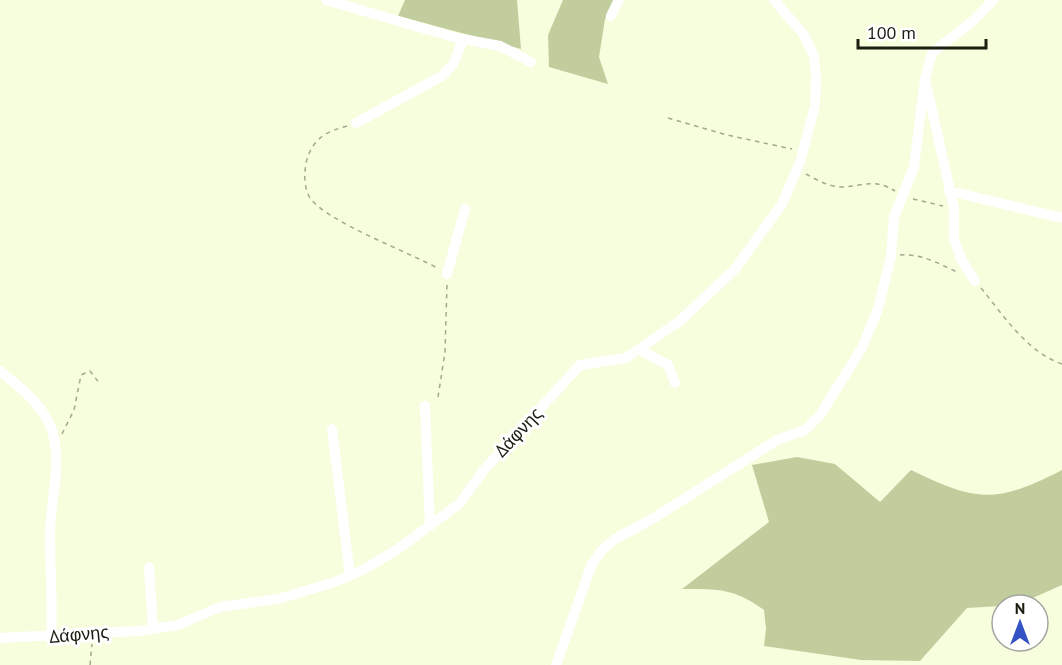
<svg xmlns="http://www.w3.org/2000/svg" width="1062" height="665" viewBox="0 0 1062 665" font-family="'PT Sans',sans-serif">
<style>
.green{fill:#c2cd9e}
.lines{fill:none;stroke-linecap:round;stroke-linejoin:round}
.path{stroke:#a3a88f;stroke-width:1.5;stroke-dasharray:4.5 4.5;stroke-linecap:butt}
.minor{stroke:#fff;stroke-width:10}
.labels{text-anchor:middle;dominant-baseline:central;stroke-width:6;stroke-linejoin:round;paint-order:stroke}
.street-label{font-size:18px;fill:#1b1d11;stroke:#fff}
</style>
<rect width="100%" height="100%" fill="#f6fedd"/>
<path class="green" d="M405,0H517L521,49L398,16Z
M563,0H613L605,19L599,57L608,84L549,67L548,35Z
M797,457L835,464L880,502L911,470C977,502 996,504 1062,470V585L1017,605L967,608L920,661L861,660L764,646L766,629L764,610C734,588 717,589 682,589L769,522L752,465Z"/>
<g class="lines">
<path class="path" d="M668,118L727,135L792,149
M347,126C325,132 312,139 306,163C304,174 304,188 310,198C327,222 409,252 439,269
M806,174C817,180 829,187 842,187C864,186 874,178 895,191
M913,199L943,206
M900,255C921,253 939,264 957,272
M981,288C1004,316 1027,352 1062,364
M438,397L445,352L447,284
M62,434L74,410L81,375L90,371L100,384
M90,665L92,644"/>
<path class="minor" d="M326,0L457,38L500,46L531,62
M611,16L619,0
M356,123L442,76L454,63L463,39
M949,191L1062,218
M447,274L465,209
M975,281L961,259L954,239V208L925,79L932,53L974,20L993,0
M640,350L668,365L675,383
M0,371C18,386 40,402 50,425C64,459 50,499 50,535C50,569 53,603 51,637
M425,406L430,526
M332,429L350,576
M149,567L153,628
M0,638L138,631L178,625L220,607L278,599L332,583L361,571L398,549L459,504L483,471L580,365L626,358L681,320L735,269L782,204L800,162L815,106L816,77L814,56L804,35L774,0
M556,665L592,564L602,550L615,539L654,518L777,440L805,430L820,415L862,348L878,309L891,256L894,217L914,167L925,79"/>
</g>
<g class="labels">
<g class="street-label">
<text transform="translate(518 432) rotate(-47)">Δάφνης</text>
<text transform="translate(79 634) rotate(-5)">Δάφνης</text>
</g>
</g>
<g transform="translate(1020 623)"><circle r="28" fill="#ffffff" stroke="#a4a5a0" stroke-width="1.5"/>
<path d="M0-4.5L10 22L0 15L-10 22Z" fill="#3452c3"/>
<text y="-9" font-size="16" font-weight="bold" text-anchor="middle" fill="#1b1d11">N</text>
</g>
<path d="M858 39v9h128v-9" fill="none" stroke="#1b1d11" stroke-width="3"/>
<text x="867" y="39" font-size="18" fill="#1b1d11" stroke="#ffffff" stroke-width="4.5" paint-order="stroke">100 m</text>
</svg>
